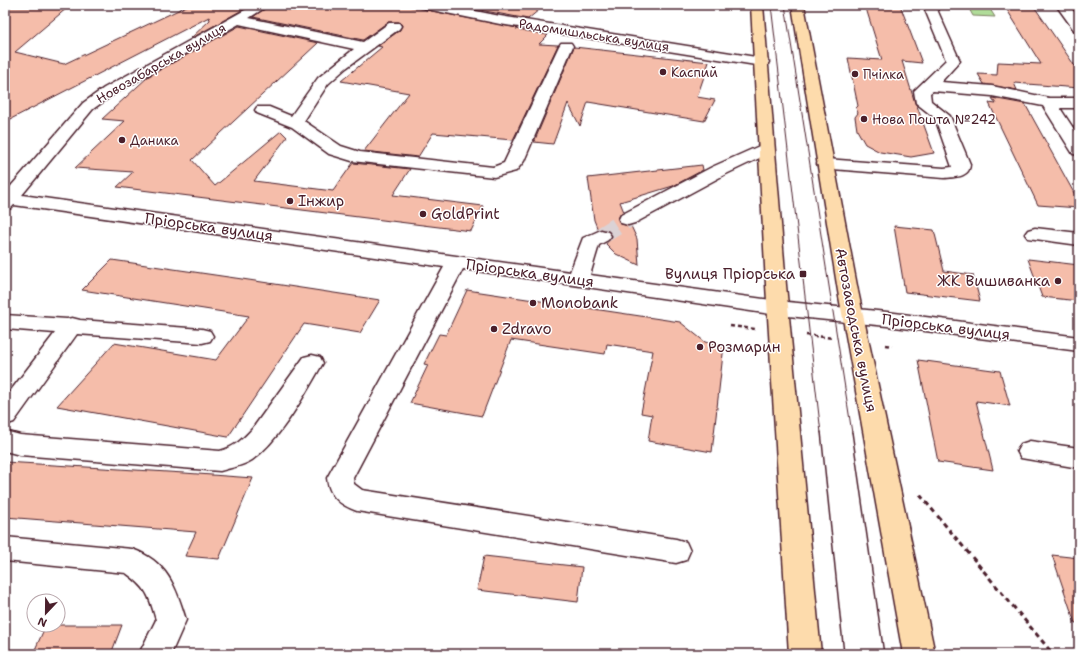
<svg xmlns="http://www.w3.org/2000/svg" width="1084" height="659" viewBox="0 0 1084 659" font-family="'Shantell Sans',sans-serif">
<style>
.green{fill:#b0dc99;stroke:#7d7e62}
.building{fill:#f5bdaa;stroke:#4a1f2b}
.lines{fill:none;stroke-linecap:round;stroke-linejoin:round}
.minor-tunnel{stroke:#dbd2d5;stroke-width:18;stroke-dasharray:18 9;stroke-linecap:butt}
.minor-casing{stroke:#4a1f2b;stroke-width:3}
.major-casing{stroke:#4a1f2b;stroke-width:3}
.path-far1{stroke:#4a1f2b;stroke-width:2.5;stroke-dasharray:4 3;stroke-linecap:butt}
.path{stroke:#4a1f2b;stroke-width:3;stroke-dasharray:5 4;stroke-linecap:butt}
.minor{fill:#fff;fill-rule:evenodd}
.major{fill:#fddbac;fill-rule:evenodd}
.tram-far1{stroke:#4a1f2b;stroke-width:1}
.tram{stroke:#4a1f2b;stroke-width:1.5}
.poi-dot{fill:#4a1f2b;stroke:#fff;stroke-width:1.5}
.labels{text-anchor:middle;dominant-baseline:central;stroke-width:3;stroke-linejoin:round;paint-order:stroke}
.far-street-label{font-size:13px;fill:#4a1f2b;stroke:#fff}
.far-poi-label{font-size:13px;fill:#4a1f2b;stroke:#fff;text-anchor:start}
.poi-label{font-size:15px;fill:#4a1f2b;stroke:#fff;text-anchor:start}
.street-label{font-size:15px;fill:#4a1f2b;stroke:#fff}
</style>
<rect width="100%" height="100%" fill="#fff"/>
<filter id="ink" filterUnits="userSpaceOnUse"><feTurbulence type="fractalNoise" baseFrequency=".025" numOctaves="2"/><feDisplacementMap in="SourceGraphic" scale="8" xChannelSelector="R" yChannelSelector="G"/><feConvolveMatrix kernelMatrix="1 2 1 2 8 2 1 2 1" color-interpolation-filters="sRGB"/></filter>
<g filter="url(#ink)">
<path class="green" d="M967,5L988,6L995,17L973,16Z"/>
<path class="building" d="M189,5H251L190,39L210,20L209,17L5,122V7L67,8L15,52L64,64Z
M270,5H402L517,28L516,29L548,35L539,44L558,45L513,140L433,133L418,157L364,151L409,93L341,81L382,47L378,46L400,30L402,25L399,22H388L363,40L253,17Z
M453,5H545L528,19Z
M865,5H900L922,63L902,61L915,103L917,106L934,153L911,157L880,152L865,144L857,130L855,117L858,113L856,108L858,106L848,58L882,60Z
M1004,5H1033L1079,72V88L1014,83L1017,90L984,84L978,74L997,75L998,62L1041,64Z
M239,26L318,43L192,160L215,186L281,131L287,137L254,181L333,191L353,163L410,169L393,195L483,206L471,231L117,187L133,172L75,168L125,121L102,119L149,76Z
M574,47L709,62L697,97L715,100L704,121L588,102L580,126L568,103L553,144L534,142Z
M992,98L1025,104L1079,202V208L1038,205L989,103L996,104Z
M702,165L703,170L673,186L620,202L624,212L620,214L618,220L621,224L631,226L637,239L639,265L616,254L606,244L612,236L608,231L601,229L598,230L594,220L588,178Z
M894,226L934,230L944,271L973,275L980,301L905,292Z
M1028,259L1079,265V301L1042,297Z
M112,260L242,279L380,300L360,333L304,324L228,437L57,406L114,343L216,360L249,316L82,290Z
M467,290L680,322L705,342L724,345L712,452L648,441L652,415L641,413L653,351L607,344L605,354L511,340L482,416L410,403L428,365L424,364L439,334L446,335Z
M918,360L1000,371L1010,406L976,401L993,470L938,462Z
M5,462L184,473L253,478L219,559L185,556L196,532L5,517Z
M1052,555L1079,558V622L1075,623Z
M484,556L582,567L578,602L477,590Z
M46,625H122L111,654H33Z"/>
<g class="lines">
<path class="minor-tunnel" d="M601,236L628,219"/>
<defs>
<path id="minor" d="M254,5H269L249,18L363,42L389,23H399L401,26L399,29L346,68L328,84L304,121L341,146L360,152L493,167L504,163L559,46L561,43H571L573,46L524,161L516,171L494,177L352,161L329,154L292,127L257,113L255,110L257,107H269L291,116L318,78L354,49L239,24L114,94L93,109L22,195L570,272L583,238L601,230L608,232L611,236L608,240L599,245L590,275L778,301L887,312L1079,337V351L887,326L778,315L463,269L353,478L354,484L362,490L676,539L686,542L690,551L686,560L676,563L357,511C340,505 329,496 327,478L444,267L14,205L11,208L5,210V193L83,103L104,88Z
M421,5H445L500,16L762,58L767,59L769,62L767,65L762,66L500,24L427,9Z
M923,5H935L960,61L941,82L992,86L1049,98H1079V108H1060L1079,137V155L1073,154L1043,106L992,96L933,91L930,93L931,101L950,116L970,164C970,178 954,177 944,178L820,168L817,164L820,160L826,159L944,168L952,167L935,118L916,103L914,91L946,60Z
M1056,5H1069L1079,18V31L1074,30Z
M766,143L772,144L774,148L772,152L724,175L635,223L628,225L621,223L619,219L621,215L712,167Z
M1035,228L1079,233V245L1028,238L1025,234L1028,230Z
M5,315L67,319L72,318L80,320L202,329L210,331L213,336L210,341L202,343L77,334L14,422L5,425V398L55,333L5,329Z
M312,355L320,357L323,363C305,394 281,439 252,460C243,466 230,468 220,471L20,455L5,451V431L20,435L220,451C235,447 243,439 253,428L304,357Z
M1030,441L1079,448V468L1021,458L1017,451L1021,444Z
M5,537L132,549C167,561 176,587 186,620L171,654H139L156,620C149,595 147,588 126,573L5,561Z"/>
<path id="major" d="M751,5H763L786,285L821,654H789L766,285Z
M792,5H804L858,291L935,654H903L838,291Z"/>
</defs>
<use href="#minor" class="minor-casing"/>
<use href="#major" class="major-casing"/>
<path class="path-far1" d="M730,326L755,329
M806,335L833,338
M885,345L892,346"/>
<path class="path" d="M920,495L1053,654"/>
<use href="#minor" class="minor"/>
<use href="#major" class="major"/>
<path class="tram-far1" d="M771,5L821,433
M785,5L852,433"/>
<path class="tram" d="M821,432L844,654
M852,432L884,654"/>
</g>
</g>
<g class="poi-dot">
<circle cx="663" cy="72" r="4"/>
<circle cx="855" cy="74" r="4"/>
<circle cx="864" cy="119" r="4"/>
<circle cx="122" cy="140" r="4"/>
<circle cx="290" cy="201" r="4"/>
<circle cx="423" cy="214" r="4"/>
<rect x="799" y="270" width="8" height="8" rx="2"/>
<circle cx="1058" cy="281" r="4"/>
<circle cx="533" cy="303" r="4"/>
<circle cx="494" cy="329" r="4"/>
<circle cx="700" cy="347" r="4"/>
</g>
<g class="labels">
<g class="far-street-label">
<text transform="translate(594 35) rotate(9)">Радомишльська вулиця</text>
<text transform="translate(161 63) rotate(-30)">Новозабарська вулиця</text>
</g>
<g class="far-poi-label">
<text x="671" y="72">Каспий</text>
<text x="863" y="74">Пчілка</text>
<text x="872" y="119">Нова Пошта №242</text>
<text x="130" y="140">Даника</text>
</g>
<g class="poi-label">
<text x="298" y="201">Інжир</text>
<text x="431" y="214">GoldPrint</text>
<text x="795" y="274" text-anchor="end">Вулиця Пріорська</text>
<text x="1050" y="281" text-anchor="end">ЖК Вишиванка</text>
<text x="541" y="303">Monobank</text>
<text x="502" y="329">Zdravo</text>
<text x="708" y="347">Розмарин</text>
</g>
<g class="street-label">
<text transform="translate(209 227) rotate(8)">Пріорська вулиця</text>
<text transform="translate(530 273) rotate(8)">Пріорська вулиця</text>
<text transform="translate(946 327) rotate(7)">Пріорська вулиця</text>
<text transform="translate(856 330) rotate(79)">Автозаводська вулиця</text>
</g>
</g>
<rect width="1084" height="659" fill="none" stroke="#fff" stroke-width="20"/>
<rect x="10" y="10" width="1064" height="639" fill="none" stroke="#4a1f2b" stroke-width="1.5" filter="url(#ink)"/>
<g transform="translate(46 613) rotate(202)"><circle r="19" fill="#ffffff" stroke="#b7a5aa"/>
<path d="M0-3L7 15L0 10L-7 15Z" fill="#4a1f2b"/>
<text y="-6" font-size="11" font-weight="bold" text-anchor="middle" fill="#4a1f2b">N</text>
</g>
</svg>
